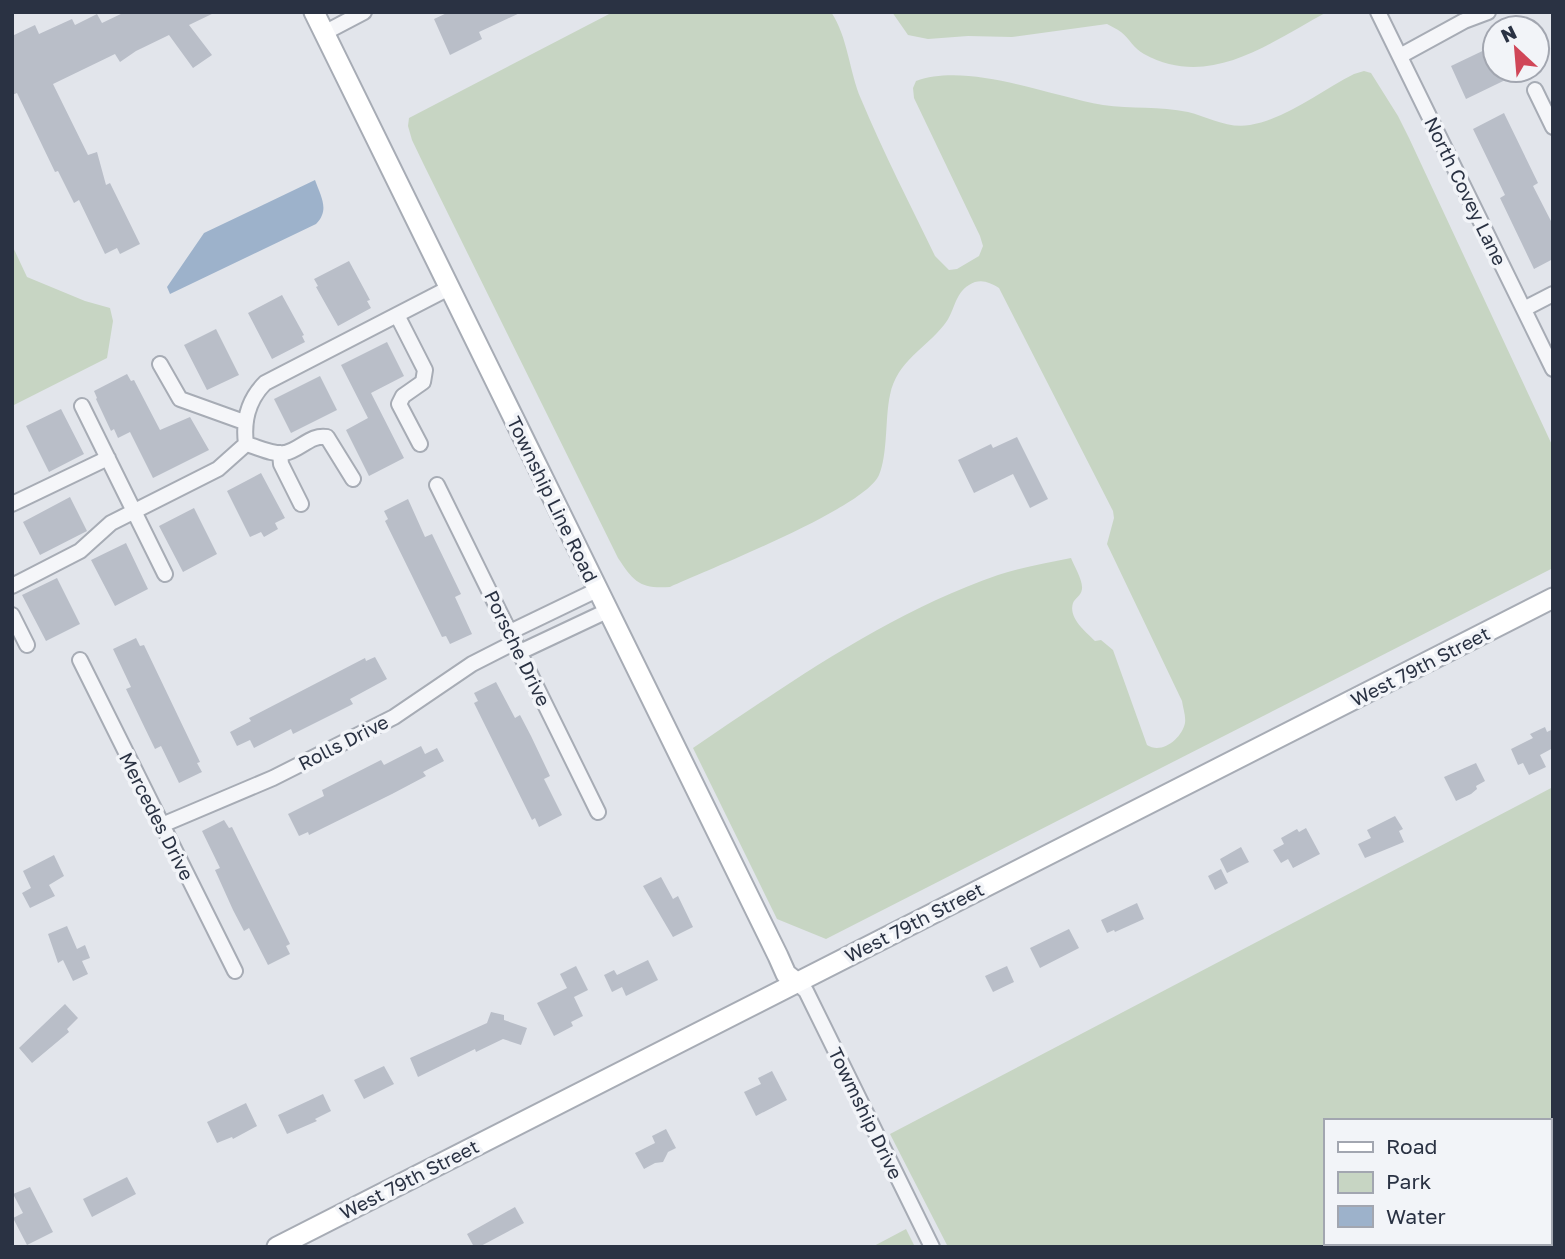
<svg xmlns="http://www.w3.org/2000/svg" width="1565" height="1259" viewBox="0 0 1565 1259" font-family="'Golos Text',sans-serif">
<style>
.green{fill:#c7d5c3;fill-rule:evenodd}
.water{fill:#9db2cb}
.building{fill:#b9bec8}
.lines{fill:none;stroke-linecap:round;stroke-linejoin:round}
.street-casing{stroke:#a7acb5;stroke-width:18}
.secondary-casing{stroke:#a7acb5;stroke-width:23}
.street{stroke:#f5f6f9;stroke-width:14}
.secondary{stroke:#fff;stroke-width:19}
.labels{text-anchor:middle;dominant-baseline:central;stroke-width:7;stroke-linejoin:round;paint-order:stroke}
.street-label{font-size:19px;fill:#2a3243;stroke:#f2f4f8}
</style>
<rect width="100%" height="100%" fill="#e2e5eb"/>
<path class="green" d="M613,12H831C848,37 849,71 861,99C883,152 910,204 935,256L949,270L957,269L979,256L983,246L980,236L914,98L913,88L916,81C969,62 1049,96 1103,105C1131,109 1160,106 1188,112C1208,117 1228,129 1250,125C1288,118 1320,91 1354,74L1364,71L1371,73L1398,116L1409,138L1553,447V568L826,939L777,919L693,748C791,682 886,614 998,575C1022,567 1047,563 1071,558C1074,566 1083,580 1082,589C1081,596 1075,598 1073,603C1068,618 1086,632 1095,641L1101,640L1113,650L1147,745C1162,755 1182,738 1185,723C1186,716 1183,708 1182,701L1107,544L1114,518L1113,511L999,288C989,282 980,278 969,285C954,294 955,312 944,325C925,349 897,361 890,395C885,417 888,454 879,475C865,508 709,569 670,587C640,589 634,582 618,558L423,163L412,140L408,126L409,118Z
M892,12H1327C1269,43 1210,90 1144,54C1134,49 1129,38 1121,32C1117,29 1111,26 1107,24L1012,37L968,36L928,39L908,35Z
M12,245L27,277L85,301L110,308L113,321L107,358L12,406Z
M1553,787V1247H948L890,1134ZM1325,1121H1549V1243H1325Z
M906,1229L915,1247H872Z"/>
<path class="water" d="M315,180C321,197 330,210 316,224L170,294L167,287L204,233Z"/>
<path class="building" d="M125,12H216L189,25L212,55L193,68L169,35L136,51L120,62L115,54L53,84L88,155L97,152L106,185L110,183L140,244L120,254L117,248L105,254L79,200L74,203L58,171L55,172L17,93L12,95V36L35,25L39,34L72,19L75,25L97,14L102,23Z
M449,12H522L479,32L482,39L450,55L434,19Z
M1495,45V70H1526L1466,99L1451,66Z
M1504,113L1538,183L1533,186L1553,225V259L1534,269L1500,198L1505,195L1473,129Z
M349,261L370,300L367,301L371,308L338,326L316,287L318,286L314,279Z
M282,295L304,335L302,336L305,342L272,359L248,313Z
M216,329L239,375L207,390L184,345Z
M387,342L404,376L371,393L404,458L369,476L346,430L368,418L341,365Z
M127,374L131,381L134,380L160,430L190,417L209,450L153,478L130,432L118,438L114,429L111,431L96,399L97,398L94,391Z
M320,376L337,410L291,433L274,399Z
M61,409L84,454L49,472L26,426Z
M1017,437L1048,499L1030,508L1013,474L974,493L958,460L991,444L993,448Z
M261,473L285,518L275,523L278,529L264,537L261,532L250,537L227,491Z
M70,497L87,531L40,555L23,522Z
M408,499L425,537L432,534L461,594L455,597L472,634L450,644L446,636L442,637L385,521L388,519L384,511Z
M194,508L217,554L183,572L159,526Z
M126,543L148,589L115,606L91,560Z
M57,578L80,624L46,641L22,595Z
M136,638L140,646L144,645L200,762L197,763L202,772L179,783L161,746L155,749L126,689L131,687L113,649Z
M375,657L387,679L350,699L353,704L293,734L291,729L254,748L250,740L237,746L230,732L251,721L249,718L365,658L366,661Z
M496,682L515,718L520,715L531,736L550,776L544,779L562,815L539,827L535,818L532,820L474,703L478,701L474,693Z
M1545,727L1547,732L1553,729V748L1540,755L1546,767L1529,775L1523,763L1518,765L1511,749L1533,738L1530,734Z
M421,746L425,754L437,748L444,761L423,772L426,776L392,794L309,835L308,832L299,836L288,814L324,796L322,790L381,760L384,765Z
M1476,763L1485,781L1476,786L1477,789L1471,794L1456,801L1444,777Z
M1395,816L1403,829L1399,831L1404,842L1365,858L1358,844L1371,838L1367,830Z
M224,820L229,828L232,827L290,944L286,946L290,954L268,965L249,928L244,931L233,910L215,870L220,868L202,831Z
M1306,828L1320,854L1293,868L1288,859L1281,863L1273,850L1284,844L1281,838L1297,829L1299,832Z
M1241,847L1249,862L1227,873L1220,859Z
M54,855L64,876L49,885L55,896L30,908L22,893L31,888L23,871Z
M1221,869L1228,883L1215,890L1208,876Z
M661,877L673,899L678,896L693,927L673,937L643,886Z
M1137,903L1144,919L1115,932L1114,930L1107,933L1101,920Z
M67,926L77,949L85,945L90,958L82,961L88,974L73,981L63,960L58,963L48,934Z
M1069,929L1079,948L1040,968L1030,948Z
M648,960L658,980L626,996L622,987L612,992L604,975L614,970L617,975Z
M576,966L588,990L574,997L583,1016L571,1022L573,1026L554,1036L537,1003L567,988L560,974Z
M1007,966L1014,982L993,992L985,976Z
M65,1004L78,1018L67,1029L69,1032L32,1063L19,1048Z
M491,1012L504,1015V1020L527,1028L521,1045L503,1039L476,1052L475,1049L418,1077L410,1058L487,1023Z
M384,1066L394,1084L364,1099L354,1080Z
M772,1071L787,1100L756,1116L744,1092L761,1084L758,1078Z
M323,1094L331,1111L315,1119L317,1121L287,1134L278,1115Z
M246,1103L257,1126L233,1139L232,1137L217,1143L207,1122Z
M666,1129L676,1148L668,1152L663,1162L655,1163L644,1169L635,1153L655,1143L652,1136Z
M127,1177L136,1194L92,1217L83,1199Z
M30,1187L53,1232L27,1245L13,1218L23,1213L13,1194Z
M515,1207L524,1223L479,1247H474L467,1234Z"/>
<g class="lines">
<defs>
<path id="street" d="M1378,12L1553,369
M324,33L364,12
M1400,56L1464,21L1488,12
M1535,90L1553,127
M1524,309L1553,294
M397,315L425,370L423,382L403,396L399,404L420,444
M160,364L180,399L244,422
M82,406L165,574
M246,444C243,421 248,400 265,383L449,288
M246,444C258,447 272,455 285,453C300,450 311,434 327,437L353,479
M280,453L281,464L301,504
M437,485L598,812
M12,504L108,458
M12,586L80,551L111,523L218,469L246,444
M12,615L27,645
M510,632L597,590
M520,652L607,611
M80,660L235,971
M162,825L273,778L394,717L472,664L515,642
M796,982L806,991L932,1247"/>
<path id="secondary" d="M314,12L778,956L786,974L796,982
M277,1247L1553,598"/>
</defs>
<use href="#street" class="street-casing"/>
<use href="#secondary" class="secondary-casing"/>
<use href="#street" class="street"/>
<use href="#secondary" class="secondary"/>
</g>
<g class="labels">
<g class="street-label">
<text transform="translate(1466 191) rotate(64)">North Covey Lane</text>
<text transform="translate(553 499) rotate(64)">Township Line Road</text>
<text transform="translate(518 648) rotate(64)">Porsche Drive</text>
<text transform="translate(1420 666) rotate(-27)">West 79th Street</text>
<text transform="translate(343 742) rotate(-27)">Rolls Drive</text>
<text transform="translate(157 816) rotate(63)">Mercedes Drive</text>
<text transform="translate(914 922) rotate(-27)">West 79th Street</text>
<text transform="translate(866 1113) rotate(64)">Towmship Drive</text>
<text transform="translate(409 1179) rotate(-27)">West 79th Street</text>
</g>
</g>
<rect width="1565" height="1259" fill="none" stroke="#2a3243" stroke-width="28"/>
<rect x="1324" y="1119" width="228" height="126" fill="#f2f4f8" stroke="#a2a6b0" stroke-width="2"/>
<rect x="1338" y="1142" width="35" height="10" fill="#ffffff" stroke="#a2a6b0" stroke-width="2"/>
<text x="1386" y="1154" font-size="21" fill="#2a3243">Road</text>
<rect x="1338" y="1172" width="35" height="21" fill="#c7d5c3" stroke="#a2a6b0" stroke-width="2"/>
<text x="1386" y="1189" font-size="21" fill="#2a3243">Park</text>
<rect x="1338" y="1206" width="35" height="21" fill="#9db2cb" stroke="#a2a6b0" stroke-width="2"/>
<text x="1386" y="1224" font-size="21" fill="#2a3243">Water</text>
<g transform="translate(1516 49) rotate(334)"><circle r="33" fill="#f2f4f8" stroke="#a2a6b0" stroke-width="2"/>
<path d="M0-5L12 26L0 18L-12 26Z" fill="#d04658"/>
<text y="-10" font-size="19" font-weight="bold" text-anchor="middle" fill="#2a3243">N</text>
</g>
</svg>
